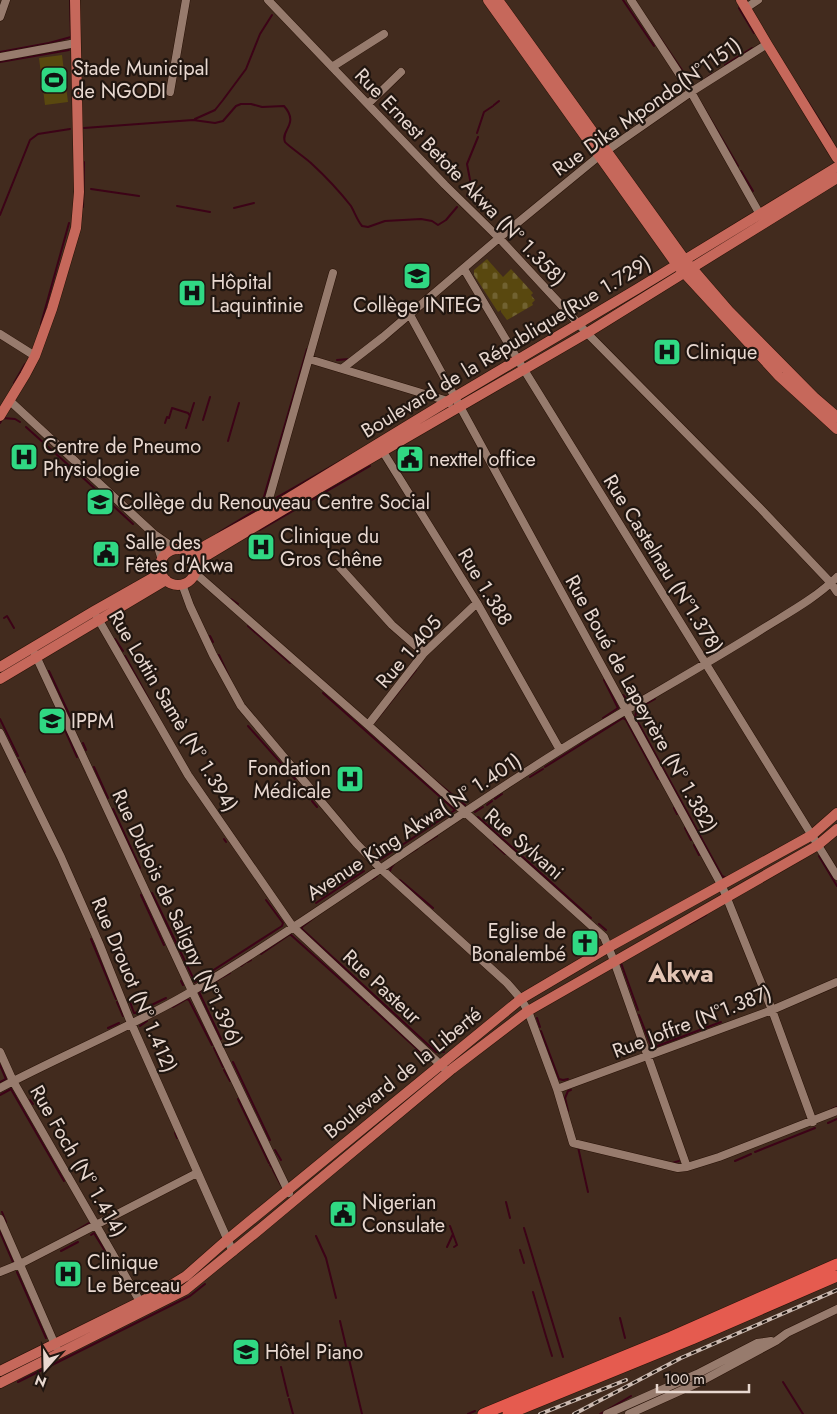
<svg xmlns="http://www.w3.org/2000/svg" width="837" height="1414" viewBox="0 0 837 1414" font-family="Jost,sans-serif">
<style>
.cemetery{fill:url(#cemetery-stones)}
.pitch{fill:#59480f}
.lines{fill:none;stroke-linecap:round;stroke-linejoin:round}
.stream{stroke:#3c0317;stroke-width:2}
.minor-casing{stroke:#281207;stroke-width:9}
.major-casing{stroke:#281207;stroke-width:11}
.highway-casing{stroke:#281207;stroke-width:12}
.minor{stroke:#977b6d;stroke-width:8}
.major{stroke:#c6685b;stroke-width:10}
.highway{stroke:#e55b4f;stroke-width:11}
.rail-casing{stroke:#cbbab1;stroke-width:4}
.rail{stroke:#211610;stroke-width:2;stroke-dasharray:5.5;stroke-linecap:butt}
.labels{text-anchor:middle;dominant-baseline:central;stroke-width:4.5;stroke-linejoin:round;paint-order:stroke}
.poi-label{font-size:20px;fill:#e8d8d0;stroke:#211610;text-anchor:start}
.street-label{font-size:20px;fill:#e8d8d0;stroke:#211610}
.district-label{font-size:25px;font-weight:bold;fill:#e3c5b5;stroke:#211610}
</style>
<defs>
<pattern id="cemetery-stones" width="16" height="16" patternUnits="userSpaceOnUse" patternTransform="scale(1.25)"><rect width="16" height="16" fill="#59480f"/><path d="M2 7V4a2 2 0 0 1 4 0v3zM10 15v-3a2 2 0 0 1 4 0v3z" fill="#716231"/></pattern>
</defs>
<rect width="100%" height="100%" fill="#422b1e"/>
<path class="cemetery" d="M487,259L503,277L511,269L533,293L531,295L535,300L532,303L533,305L507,320L501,312V310L498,312L474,275V270Z"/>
<path class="pitch" d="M62,55L68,102L45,105L39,58Z"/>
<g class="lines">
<path class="stream" d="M623,0L654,46
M739,8L754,33
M652,26L692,85
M0,52L49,43L71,37L70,0
M0,62L69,50
M725,65L752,48
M704,80L712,74
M798,86L830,137
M701,103L738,166
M494,105L499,101
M195,119L215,110L223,100L246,69L260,34L272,15
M84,128L193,120L215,123L223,121L236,106L241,104H251L262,107L284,106C300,124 280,130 285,142C287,145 307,159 312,164C325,176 340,192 351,206C355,213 357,220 362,226L368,227L385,221L421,219L432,221L438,225L446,220L457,207
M477,133L484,112L493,106
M741,171L753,191
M91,189L139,196
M467,196L471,185L467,164L478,137
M177,206L210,212
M83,207L84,162
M234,208L254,203
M0,215L30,140L38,134L70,129
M41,324L69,223
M337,360L349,359
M14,383L25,364
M203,420L210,397
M0,423L3,418L15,419L20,422
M165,423L167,417L169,418L172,408L188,413L190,416
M26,427L75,471
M186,428L194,403
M228,441L239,403
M80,475L106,499
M274,499L344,459
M109,502L133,524
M261,507L307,349
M260,530L370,466
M218,533L261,507
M191,546L199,543
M231,599L238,604
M4,618L7,616L14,628
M248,626L290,663
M210,636L213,642
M115,639L123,651
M219,655L230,679
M125,656L158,716
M49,671L76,729
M323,693L455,810L378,861
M623,695L628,701
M655,699L637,709L635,717L722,876L726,878
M603,718L618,708L604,680
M0,719L18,756
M61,721L77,757
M374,723L416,670
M248,726L295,779
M83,743L86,750
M19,760L25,772
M418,764L427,773
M94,767L108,798
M545,767L623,718L626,720L658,779
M530,777L543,769
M432,778L465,805
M495,799L502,794
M312,801L317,807
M487,805L492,801
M674,808L677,814
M113,809L140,868
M475,812L483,807
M478,817L591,918
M685,828L691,840
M224,839L226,842
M424,844L437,836
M494,844L505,854
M694,845L699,855
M405,856L417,849
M819,856L837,886
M390,871L391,868L395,863
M373,879L377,876
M400,880L433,908
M152,893L195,982L282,926L283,923L266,900
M141,895L164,945
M316,903L364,871
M315,917L302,927V929L436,1052H444
M599,924L606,930
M690,924L706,915
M91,939L116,999
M261,954L289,935H291L369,1005
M247,962L251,960
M621,963L638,1010
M241,966L245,963
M223,977L230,973
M221,978L199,992L221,1039
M181,981L183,985
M117,1002L123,1016
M130,1002L134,1013
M173,1007L187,999L189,1000L212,1045
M371,1007L427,1058
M135,1013L166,998
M639,1015L652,1048L721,1022
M537,1018L540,1027
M140,1026L147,1021
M108,1028L119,1023
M541,1031L559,1079L563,1080L568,1079
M214,1048L223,1067
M233,1062L270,1140
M0,1065L6,1079L0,1082
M224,1070L230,1081
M0,1095L11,1089L64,1181
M238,1099L269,1163
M30,1100L33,1104
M832,1109L837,1107
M568,1111L565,1098L568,1091L571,1090
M828,1123L837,1119
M175,1133L177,1138
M578,1147L588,1192
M275,1150L281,1160
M755,1152L815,1128
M735,1161L751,1154
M672,1163L679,1161
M270,1165L273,1169
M273,1170L281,1185
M506,1202L510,1218
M2,1212L6,1222
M450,1226L457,1245L454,1247
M524,1228L563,1357
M0,1232L13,1262
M72,1233L89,1223
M91,1235L94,1233L108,1256
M316,1236L326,1258L336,1298
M447,1247L453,1234
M520,1250L524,1263
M61,1251L78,1242
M112,1262L114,1267
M17,1272L46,1338
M533,1292L545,1333
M620,1318L625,1338
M340,1321L362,1414
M545,1333L552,1356
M281,1367L288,1396
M18,1382L190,1296L205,1284
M783,1382L803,1414
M289,1399L293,1414
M468,1414L475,1411
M574,1414L643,1378
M600,1414L631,1396"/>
<defs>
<path id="minor" d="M268,0L445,185L499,238L587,333L760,508L831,583L837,592
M631,0L691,92L762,218
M746,8L758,0
M0,17L6,0
M0,57L76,43
M332,67L384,34
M170,92L186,0
M368,104L401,72
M464,269L518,360L837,876
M410,315L722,886L772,1010L813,1122
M0,334L35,356
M309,359L448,401L449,403
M343,368L383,337L499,238L599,156L691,92L767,44
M10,401L154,534L162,560
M380,447L477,603L560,750
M265,513L333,273
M154,534L177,550
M337,564L392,625L424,653
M195,573L368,725L604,937L614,961L687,1167
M182,584L190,606L213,655L241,706L356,843L380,868L507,983L521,999L528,1011L557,1089L573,1143L678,1168L687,1167L719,1157L837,1111
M97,617L188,775L293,927L444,1068
M35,654L192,991L289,1193
M368,725L424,653L477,603
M0,733L61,857L99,943L131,1023L233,1252
M0,1052L13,1081L142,1305
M0,1088C64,1054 132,1027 194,990C322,913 442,823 570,744C631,706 695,671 756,633C784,615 814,600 837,577
M557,1089L772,1010L837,982
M0,1219L56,1347
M0,1272L20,1264L197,1173
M607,1414L697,1374L757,1343L771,1341
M629,1414L700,1382L776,1341L787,1333L837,1309"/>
<path id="major" d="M488,0L677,265L779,376L837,429
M498,0L685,260L729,311L814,397L837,417
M741,0L767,44L837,158
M0,416L25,375L35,356L52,309L76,228L79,192L75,0
M160 567a18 18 0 1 1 36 0a18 18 0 1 1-36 0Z
M190,554L264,513L448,401L637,289L837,167
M196,562L321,487L587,333L837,178
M0,667L94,611L161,573
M0,679L166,580
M0,1371L160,1292L186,1276L228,1239L521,999L609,947L812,835L837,813
M0,1383L185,1290L254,1234L452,1069L528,1011L818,845L837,829"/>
<path id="highway" d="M483,1414L671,1337L837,1264
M508,1414L692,1339L837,1276"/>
</defs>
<use href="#minor" class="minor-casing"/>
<use href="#major" class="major-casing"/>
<use href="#highway" class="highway-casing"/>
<use href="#minor" class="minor"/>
<use href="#major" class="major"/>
<use href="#highway" class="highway"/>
<defs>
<path id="rail" d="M540,1414L626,1380
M574,1414L681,1358L837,1290"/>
</defs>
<use href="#rail" class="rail-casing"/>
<use href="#rail" class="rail"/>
</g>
<defs>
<symbol id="stadium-square" viewBox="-11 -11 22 22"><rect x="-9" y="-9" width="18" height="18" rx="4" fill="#30d883" stroke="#211610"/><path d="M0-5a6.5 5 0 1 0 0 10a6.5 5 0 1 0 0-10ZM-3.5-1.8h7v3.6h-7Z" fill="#111"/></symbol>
<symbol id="school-square" viewBox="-11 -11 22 22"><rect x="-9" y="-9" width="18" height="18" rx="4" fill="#30d883" stroke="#211610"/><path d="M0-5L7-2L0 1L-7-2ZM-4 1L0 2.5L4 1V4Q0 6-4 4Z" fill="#111"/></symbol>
<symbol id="hospital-square" viewBox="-11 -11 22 22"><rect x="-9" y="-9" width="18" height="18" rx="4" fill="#30d883" stroke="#211610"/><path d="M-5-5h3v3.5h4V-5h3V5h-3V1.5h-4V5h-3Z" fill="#111"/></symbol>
<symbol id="civic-square" viewBox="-11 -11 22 22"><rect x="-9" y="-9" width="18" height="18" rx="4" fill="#30d883" stroke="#211610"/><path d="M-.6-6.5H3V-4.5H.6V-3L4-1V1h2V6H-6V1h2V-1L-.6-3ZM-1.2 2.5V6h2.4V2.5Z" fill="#111"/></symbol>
<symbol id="church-square" viewBox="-11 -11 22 22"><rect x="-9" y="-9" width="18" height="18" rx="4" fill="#30d883" stroke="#211610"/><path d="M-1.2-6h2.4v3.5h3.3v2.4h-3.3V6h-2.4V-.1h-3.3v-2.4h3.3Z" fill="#111"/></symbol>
</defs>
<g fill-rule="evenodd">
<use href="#stadium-square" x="38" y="64" width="32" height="32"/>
<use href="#school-square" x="401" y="260" width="32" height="32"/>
<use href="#hospital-square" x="176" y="277" width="32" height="32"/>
<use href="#hospital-square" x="651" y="336" width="32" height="32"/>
<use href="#hospital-square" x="8" y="441" width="32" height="32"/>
<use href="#civic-square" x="394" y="443" width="32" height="32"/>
<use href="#school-square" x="84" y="486" width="32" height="32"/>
<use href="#hospital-square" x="245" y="531" width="32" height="32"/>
<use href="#civic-square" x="90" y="538" width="32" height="32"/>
<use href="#school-square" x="36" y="705" width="32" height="32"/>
<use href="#hospital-square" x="334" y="763" width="32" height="32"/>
<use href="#church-square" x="569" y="927" width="32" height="32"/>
<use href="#civic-square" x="327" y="1198" width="32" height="32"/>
<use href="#hospital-square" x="52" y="1258" width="32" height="32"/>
<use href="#school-square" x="230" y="1336" width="32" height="32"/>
</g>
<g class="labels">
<g class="poi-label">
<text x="73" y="68">Stade Municipal<tspan x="73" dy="23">de NGODI</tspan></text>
<text x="211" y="282">Hôpital<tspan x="211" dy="23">Laquintinie</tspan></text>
<text x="417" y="305" text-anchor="middle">Collège INTEG</text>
<text x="686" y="352">Clinique</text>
<text x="43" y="446">Centre de Pneumo<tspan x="43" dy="23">Physiologie</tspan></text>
<text x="429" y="459">nexttel office</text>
<text x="119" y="502">Collège du Renouveau Centre Social</text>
<text x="280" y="536">Clinique du<tspan x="280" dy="23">Gros Chêne</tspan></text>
<text x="125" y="542">Salle des<tspan x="125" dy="23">Fêtes d'Akwa</tspan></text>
<text x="71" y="721">IPPM</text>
<text x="331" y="768" text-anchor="end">Fondation<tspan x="331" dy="23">Médicale</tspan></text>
<text x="566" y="931" text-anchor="end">Eglise de<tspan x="566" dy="23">Bonalembé</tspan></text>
<text x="362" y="1202">Nigerian<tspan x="362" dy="23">Consulate</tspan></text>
<text x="87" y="1262">Clinique<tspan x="87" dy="23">Le Berceau</tspan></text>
<text x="265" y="1352">Hôtel Piano</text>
</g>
<g class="street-label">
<text transform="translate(647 107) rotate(-35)">Rue Dika Mpondo(N°1151)</text>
<text transform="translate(460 177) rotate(46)">Rue Ernest Betote Akwa (N° 1.358)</text>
<text transform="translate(506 347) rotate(-31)">Boulevard de la République(Rue 1.729)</text>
<text transform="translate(663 564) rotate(58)">Rue Castelnau (N°1.378)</text>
<text transform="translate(485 587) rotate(59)">Rue 1.388</text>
<text transform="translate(409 652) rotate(-49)">Rue 1.405</text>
<text transform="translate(641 704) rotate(61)">Rue Boué de Lapeyrère (N° 1.382)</text>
<text transform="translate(173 711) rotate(59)">Rue Lottin Samè (N° 1.394)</text>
<text transform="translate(414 827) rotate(-33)">Avenue King Akwa( N° 1.401)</text>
<text transform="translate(524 844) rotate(41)">Rue Sylvani</text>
<text transform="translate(177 918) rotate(65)">Rue Dubois de Saligny (N°1.396)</text>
<text transform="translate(134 985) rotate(67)">Rue Drouot (N° 1.412)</text>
<text transform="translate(382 987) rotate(43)">Rue Pasteur</text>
<text transform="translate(692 1022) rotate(-21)">Rue Joffre (N°1.387)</text>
<text transform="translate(403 1073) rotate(-39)">Boulevard de la Liberté</text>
<text transform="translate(78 1161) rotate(60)">Rue Foch (N° 1.414)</text>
</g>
<g class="district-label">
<text x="681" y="973">Akwa</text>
</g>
</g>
<g transform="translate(45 1369) rotate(200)" stroke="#211610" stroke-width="4" paint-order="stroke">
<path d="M0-4L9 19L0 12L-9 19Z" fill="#e8d8d0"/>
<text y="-8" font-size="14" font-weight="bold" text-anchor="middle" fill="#e8d8d0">N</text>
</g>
<path d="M657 1384v8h92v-8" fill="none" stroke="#e8d8d0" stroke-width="2.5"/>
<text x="664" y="1384" font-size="15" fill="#e8d8d0" stroke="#211610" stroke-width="4" paint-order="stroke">100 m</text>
</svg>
